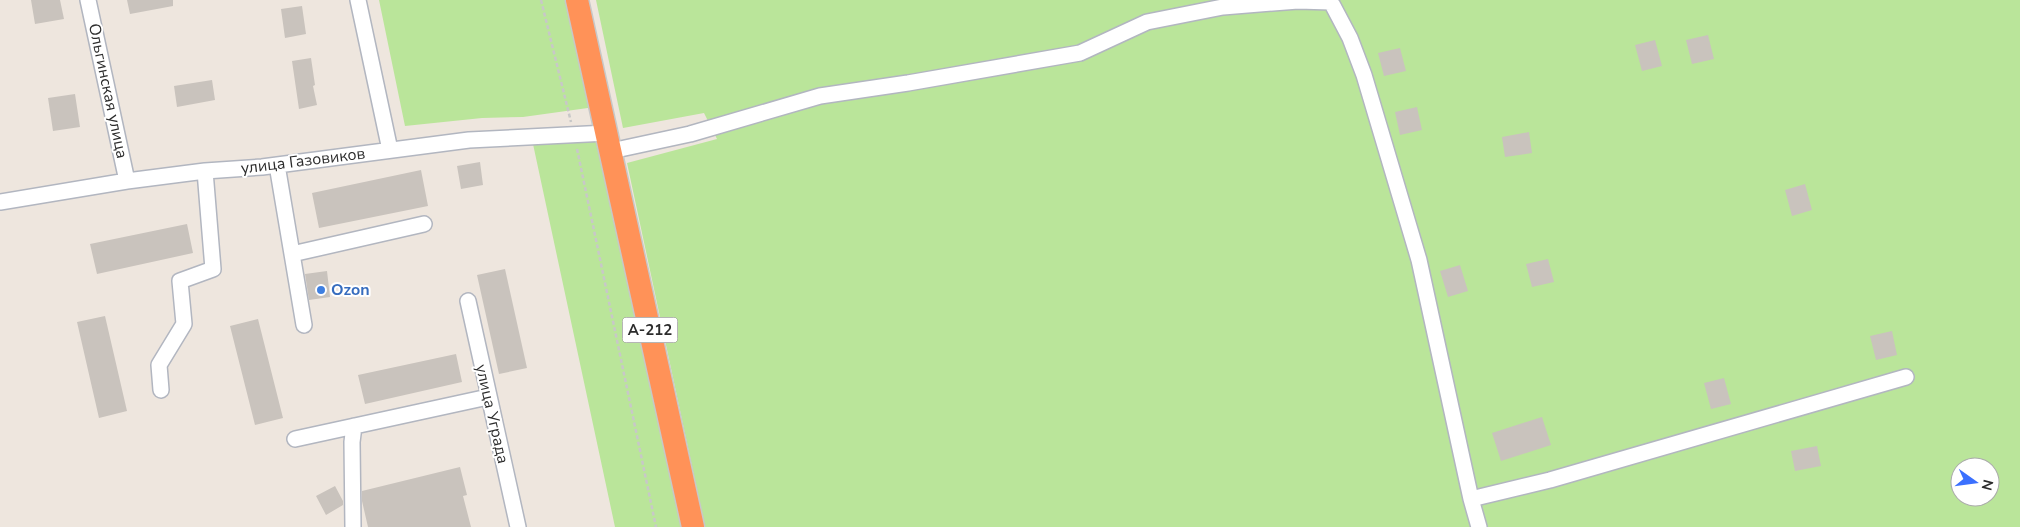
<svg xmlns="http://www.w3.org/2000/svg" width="2020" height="527" viewBox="0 0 2020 527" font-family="'Nunito Sans',sans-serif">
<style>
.green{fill:#bae59a;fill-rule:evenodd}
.building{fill:#c9c3bd}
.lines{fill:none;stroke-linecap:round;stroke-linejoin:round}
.minor-casing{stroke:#b2b6c0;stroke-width:18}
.highway-casing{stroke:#c8c8c8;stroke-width:25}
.path{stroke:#c8c8c8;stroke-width:2.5;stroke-dasharray:4 2.5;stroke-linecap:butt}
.minor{stroke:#fff;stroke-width:15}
.highway{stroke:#ff9258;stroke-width:22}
.shop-dot{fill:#3f7fe0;stroke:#fff;stroke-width:2}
.labels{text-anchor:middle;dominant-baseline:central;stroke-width:4;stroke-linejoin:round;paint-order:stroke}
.shield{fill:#fff;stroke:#6b6b6b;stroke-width:1}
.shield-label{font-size:15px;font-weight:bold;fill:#2c2c2c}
.street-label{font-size:16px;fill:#2c2c2c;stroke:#fff}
.shop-label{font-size:16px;font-weight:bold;fill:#366cbe;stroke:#fff;text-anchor:start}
</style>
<rect width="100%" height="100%" fill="#eee6de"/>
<path class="green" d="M379,0H571L595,107L523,117L482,118L405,126Z
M596,0H2020V527H705L627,163L717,139L704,113L623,128ZM1960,467H1990V497H1960Z
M561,128L597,133L681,527H615L530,130Z"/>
<path class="building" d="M31,0H60L64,19L35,24Z
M127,0H173V6L130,14Z
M302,6L306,34L285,38L281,9Z
M1708,35L1714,59L1692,64L1686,40Z
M1655,40L1662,66L1642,71L1635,45Z
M1400,48L1406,71L1384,76L1378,53Z
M311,58L315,85L313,86L317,105L299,109L292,61Z
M212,80L215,100L177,107L174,86Z
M75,94L80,127L53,131L48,98Z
M1417,107L1422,130L1400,135L1395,112Z
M1529,132L1532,153L1505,157L1502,137Z
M480,162L483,185L461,189L457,166Z
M421,170L428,206L319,228L312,193Z
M1805,184L1812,210L1792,216L1785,190Z
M187,224L193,253L97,274L90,244Z
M1548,259L1554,282L1532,287L1526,264Z
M1460,265L1468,291L1448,297L1440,271Z
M505,269L527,368L499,374L477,275Z
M327,271L330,297L309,300L305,274Z
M105,316L127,411L99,418L77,322Z
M258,319L283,418L255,425L230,326Z
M1892,331L1897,355L1876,360L1870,336Z
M456,354L462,382L365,404L358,375Z
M1724,378L1731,404L1711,409L1704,383Z
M1542,417L1551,445L1501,461L1492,433Z
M1817,446L1821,466L1795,471L1791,451Z
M460,467L467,495L463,496L471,527H368L362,501V491Z
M335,486L343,501V505L326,515L316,496Z"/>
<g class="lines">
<defs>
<path id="minor" d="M88,0L127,181
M358,0L390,150
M1331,2L1350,38L1364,75L1419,260L1471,499L1550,480L1906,377
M611,151L690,134L820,96L908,83L1080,53L1147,22L1223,7L1298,1L1331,2V0
M277,165L304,325
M0,202L127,181L205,171L262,167L469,140L607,133
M292,254L424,224
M468,301L518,527
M161,390L159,365L184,324L180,281L213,269L205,171
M295,439L488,397
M1471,499L1479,527
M353,527L352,442L354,426"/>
<path id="highway" d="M577,0L693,527"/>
</defs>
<use href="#minor" class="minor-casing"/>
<use href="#highway" class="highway-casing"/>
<path class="path" d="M541,0L571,122
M577,149L656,527"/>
<use href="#minor" class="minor"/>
<use href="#highway" class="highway"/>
</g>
<circle class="shop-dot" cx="321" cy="290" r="5"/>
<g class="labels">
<rect class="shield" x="622.5" y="317.5" width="55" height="25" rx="4"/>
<g class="shield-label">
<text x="650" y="330">А-212</text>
</g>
<g class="street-label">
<text transform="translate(108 91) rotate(78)">Ольгинская улица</text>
<text transform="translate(303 161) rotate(-7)">улица Газовиков</text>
<text transform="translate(492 414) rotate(77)">улица Уграда</text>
</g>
<g class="shop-label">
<text x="331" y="290">Ozon</text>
</g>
</g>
<g transform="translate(1975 482) rotate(104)"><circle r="24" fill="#ffffff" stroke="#ababab"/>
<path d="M0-4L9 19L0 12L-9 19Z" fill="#3b70fe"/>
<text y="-8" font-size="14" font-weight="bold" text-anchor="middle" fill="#2c2c2c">N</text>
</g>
</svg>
